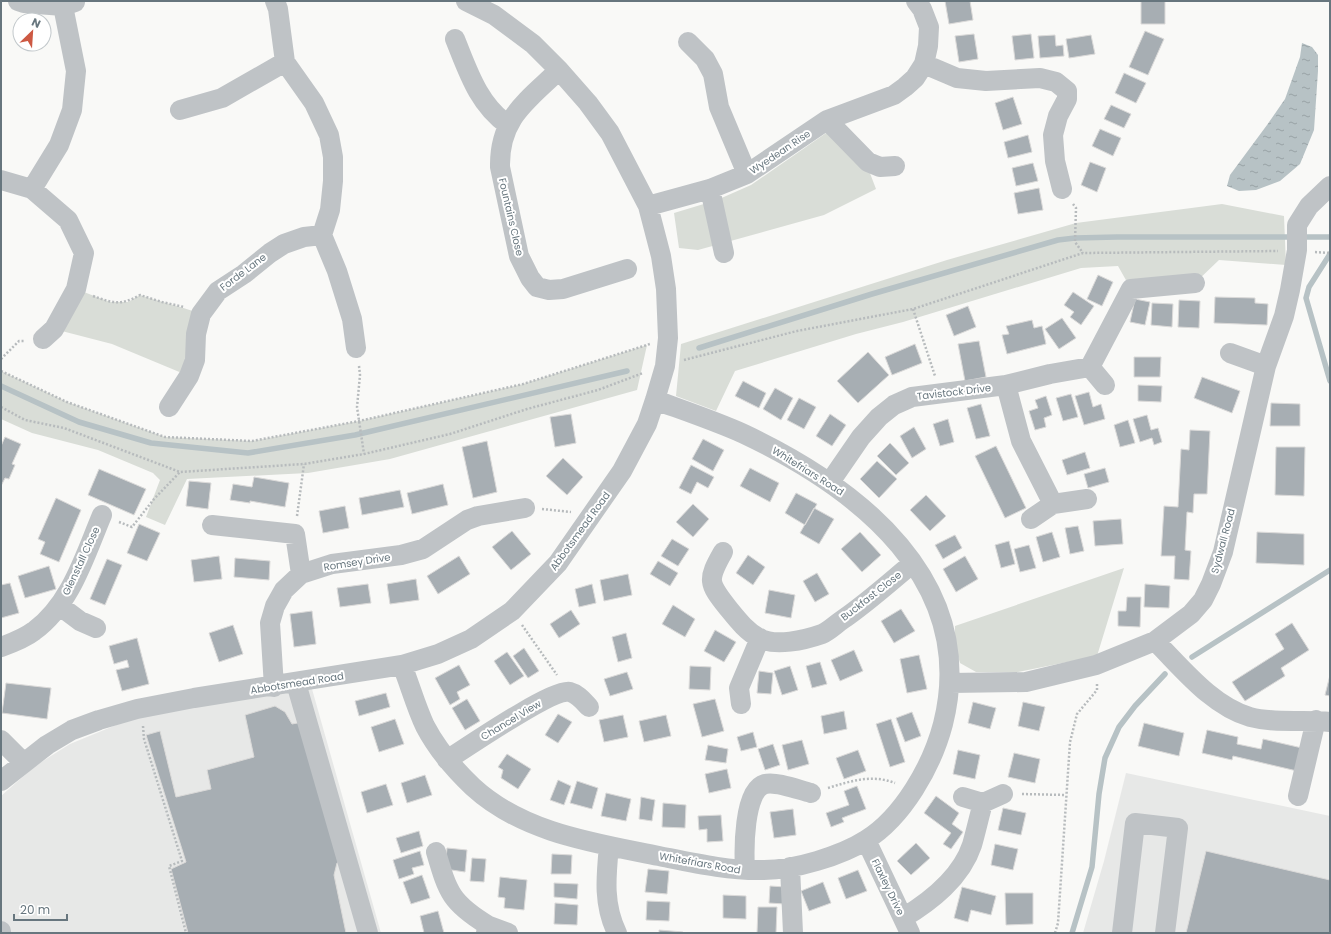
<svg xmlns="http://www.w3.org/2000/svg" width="1331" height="934" viewBox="0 0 1331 934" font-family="Poppins,sans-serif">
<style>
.built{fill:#e7e8e7}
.grass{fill:#d9ddd7}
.water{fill:url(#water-ripples)}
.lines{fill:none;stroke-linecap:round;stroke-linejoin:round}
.stream{stroke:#b7c2c5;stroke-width:5.5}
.building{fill:#a7aeb3;stroke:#dbdad9}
.path{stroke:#b7bbbd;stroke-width:2.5;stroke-dasharray:2 2;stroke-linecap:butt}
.minor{stroke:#bfc3c6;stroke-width:20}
.labels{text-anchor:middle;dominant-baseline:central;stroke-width:4;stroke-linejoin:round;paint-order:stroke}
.street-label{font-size:10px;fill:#67767e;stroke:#fff}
</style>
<defs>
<pattern id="water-ripples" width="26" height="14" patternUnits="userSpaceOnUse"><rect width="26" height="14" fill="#b7c2c5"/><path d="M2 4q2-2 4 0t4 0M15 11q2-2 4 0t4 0" fill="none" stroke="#99a2a5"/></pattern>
</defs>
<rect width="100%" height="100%" fill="#f9f9f7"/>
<path class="built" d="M312,689L381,933H1V796L35,766L70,744L133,718L193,705Z
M1126,773L1330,816V933H1083L1104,861Z"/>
<path class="grass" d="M829,131L868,168L876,189L824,215L698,250L679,248L674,213L717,200L751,185Z
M1222,204L1284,216L1286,265L1219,260L1195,283L1131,289L1118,266L1081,268L903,322L856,334L735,371L716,411L676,396L681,344L947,260L1076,223Z
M76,289L110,302H128L140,295C160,302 181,306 201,314L189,376L112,344L54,329Z
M647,345L637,390L390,459L308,473L187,479L165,525L146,517L160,480L153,473L98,450L32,433L1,419V371L67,402L165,437L252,441L359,421L523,384Z
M1124,568L1097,656L1018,672H976L960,663L955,647V626Z"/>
<path class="water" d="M1302,43L1312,47L1318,55V71L1314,130L1300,164L1280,181L1256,190L1239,191L1227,186L1230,175L1267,125L1285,99L1300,57Z"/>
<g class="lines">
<path class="stream" d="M1330,254L1309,287L1306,298L1330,381
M699,348L872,294L1058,240L1075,238L1117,237H1330
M1,386L79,422L151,443L248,453L355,435L627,371
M1192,657L1330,570
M1072,933L1092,867L1099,794L1105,758L1119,727L1135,706L1165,674"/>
</g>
<path class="building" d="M945,1H970L973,20L949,24Z
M1141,1H1165V24H1141Z
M1145,31L1164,39L1148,75L1129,67Z
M974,34L978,59L959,62L955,36Z
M1031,34L1034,58L1015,60L1012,36Z
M1055,35L1056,46L1063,45L1064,56L1040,58L1038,36Z
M1091,35L1095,54L1069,58L1066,39Z
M1124,73L1146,83L1136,103L1115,93Z
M1013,97L1022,124L1003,130L995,103Z
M1111,105L1131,114L1124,128L1104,119Z
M1100,129L1121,138L1113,156L1092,146Z
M1028,135L1032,152L1008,158L1004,142Z
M1090,162L1106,168L1097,192L1081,185Z
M1033,163L1038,181L1016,186L1012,168Z
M1039,188L1043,210L1018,214L1014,193Z
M1098,275L1113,282L1102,306L1087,299Z
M1073,292L1094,306L1081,325L1070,317L1074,312L1064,305Z
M1215,297L1255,298V303L1268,304L1267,325L1214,323Z
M1135,299L1150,302L1145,325L1130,322Z
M1179,300L1200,301L1199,328L1178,327Z
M1152,303L1173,304L1172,327L1151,325Z
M968,306L976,327L954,336L946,315Z
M1062,318L1076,338L1059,349L1045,329Z
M1032,320L1034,328L1042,326L1046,344L1007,354L1002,335L1009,334L1006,326Z
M979,341L986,377L965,381L958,344Z
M915,344L922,363L892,375L885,357Z
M868,352L889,375L858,403L837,381Z
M1134,357H1161L1160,377H1134Z
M1202,377L1240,391L1232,413L1194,398Z
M743,381L766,393L759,408L735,396Z
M1138,385L1162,386L1161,402L1138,401Z
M775,388L793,398L781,420L763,409Z
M1089,392L1093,407L1101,404L1105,419L1084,425L1075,396Z
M1071,394L1078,417L1063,421L1056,398Z
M1046,396L1052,415L1044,418L1046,427L1035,430L1029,411L1038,408L1035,400Z
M799,398L816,407L804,429L787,420Z
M1271,403L1300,404V426H1270Z
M981,404L990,436L976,439L967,408Z
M571,414L576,443L555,447L550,417Z
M830,414L846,425L832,446L816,436Z
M1147,415L1151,430L1158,428L1162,442L1154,445L1152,438L1140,442L1133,419Z
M948,419L954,442L940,446L933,424Z
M1128,420L1135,443L1120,447L1114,425Z
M914,427L926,449L912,458L900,436Z
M1190,430L1210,431L1207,494H1194L1193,513L1187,512L1185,550L1191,551L1189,580L1174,579L1175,556H1161L1164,506L1178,507L1181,449L1189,450Z
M5,437L21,444L12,464L15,465L9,479L5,478L1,486V446Z
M703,439L724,450L713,471L692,459Z
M487,441L497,492L473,498L462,447Z
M890,443L909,463L896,475L877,456Z
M996,446L1026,508L1005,518L975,456Z
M1276,447H1305L1304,496L1275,495Z
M1085,452L1090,468L1067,475L1062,460Z
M563,458L583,477L567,495L546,476Z
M877,461L897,479L879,498L860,479Z
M691,465L714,477L708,488L697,482L691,494L679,488Z
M750,468L779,483L770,502L740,486Z
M1105,468L1109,482L1088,488L1084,474Z
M99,469L146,489L134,515L88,495Z
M254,477L289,483L285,507L250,501V503L230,500L233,484L252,487Z
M189,481L211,483L208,509L186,506Z
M443,484L448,505L412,514L407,493Z
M400,490L404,507L362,515L359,498Z
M796,493L817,504L805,525L785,513Z
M926,495L946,516L930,531L910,510Z
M56,498L81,510L59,562L40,554L45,542L38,539Z
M693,504L709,519L693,537L676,522Z
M345,506L349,528L323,533L319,511Z
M814,508L834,519L819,544L800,533Z
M1121,519L1123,544L1095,546L1093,521Z
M139,524L160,533L147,561L127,553Z
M1078,526L1084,551L1070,554L1065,528Z
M512,531L531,554L511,570L492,547Z
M860,532L881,555L862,572L841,549Z
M1052,532L1060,557L1043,562L1036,537Z
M1257,532L1304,534V565L1256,563Z
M955,535L962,548L943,559L935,545Z
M672,539L689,549L678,566L661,556Z
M1009,541L1015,564L1001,568L995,545Z
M1029,545L1036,568L1020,572L1014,549Z
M748,555L765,567L753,585L736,573Z
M219,556L222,579L194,582L191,560Z
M459,556L470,574L438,594L427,576Z
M965,556L978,579L956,592L943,569Z
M235,558L270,561L269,580L234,577Z
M107,559L122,565L105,605L90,599Z
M658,561L678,573L670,586L650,574Z
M49,566L56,589L25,598L18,576Z
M817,573L829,594L815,602L803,581Z
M628,574L632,595L604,601L600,580Z
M416,579L419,600L390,604L387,584Z
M10,583L19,613L1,618V585Z
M368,584L371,603L340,607L337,588Z
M592,584L596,603L579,607L575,589Z
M1145,584L1170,586L1169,608L1144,607Z
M769,590L795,595L791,618L765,613Z
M1127,597H1141L1140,627L1118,626V611H1126Z
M673,605L695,619L685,637L662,624Z
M901,609L915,631L894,643L881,621Z
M571,610L580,624L559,638L550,624Z
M312,611L316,644L294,647L290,614Z
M1292,623L1309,650L1281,668L1285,676L1245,701L1232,682L1284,649L1275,634Z
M233,625L243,654L219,662L209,633Z
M715,630L736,642L724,662L704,651Z
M626,633L632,658L618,662L612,637Z
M137,638L149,684L122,691L116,670L129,667L127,660L114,664L109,646Z
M524,648L539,671L528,678L513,656Z
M854,650L863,671L840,681L831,660Z
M507,652L524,676L510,685L494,661Z
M919,655L927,689L907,693L900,659Z
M820,662L827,684L812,688L806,666Z
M459,665L470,685L457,692L460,699L450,705L435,678Z
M690,666L711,667L710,690L689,689Z
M790,666L798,690L782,695L774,671Z
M759,671L773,673L771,694L757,693Z
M627,672L633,689L610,696L604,679Z
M1330,675V696L1325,695Z
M6,683L51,688L47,719L2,713Z
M386,693L390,707L359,716L355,701Z
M467,699L480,721L465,730L452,708Z
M715,699L724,731L702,737L693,704Z
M973,702L996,708L990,729L968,723Z
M1023,702L1045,707L1039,731L1018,726Z
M275,706L285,712L292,724L303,722L343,861L337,863L334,875L346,933H188L171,869L186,862L146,735L160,731L176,797L211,789L207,770L254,757L245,715Z
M844,711L847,729L824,734L821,716Z
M912,712L921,736L905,742L896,718Z
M558,714L572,722L558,743L545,735Z
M623,715L628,737L604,742L599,720Z
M666,715L671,736L644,742L639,721Z
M395,719L404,744L379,752L371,727Z
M891,719L905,762L890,767L876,724Z
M1144,723L1184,733L1179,756L1138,746Z
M1207,730L1238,737L1237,744L1261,749L1263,739L1302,748L1297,771L1233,756L1232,760L1202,753Z
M753,732L757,747L741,751L737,737Z
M802,740L809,764L788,770L782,745Z
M773,744L780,765L765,770L758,749Z
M708,745L728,749L726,763L705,760Z
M858,750L866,771L844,779L836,758Z
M958,750L980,755L975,779L953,774Z
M1014,753L1040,759L1035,783L1008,777Z
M507,754L531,769L518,789L501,778L503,770L498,767Z
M727,769L731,788L709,793L705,774Z
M425,775L432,795L407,803L401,783Z
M558,780L571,786L564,805L550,800Z
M577,781L598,788L592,809L570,803Z
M386,784L393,805L367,813L361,792Z
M857,786L866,809L842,818L844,822L831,827L826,813L849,805L844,791Z
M606,793L631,799L626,821L601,816Z
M936,796L959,813L952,824L963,832L951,849L943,844L951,833L924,813Z
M641,797L655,800L652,821L639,819Z
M663,803L686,805L685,828L662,827Z
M1003,808L1026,813L1021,835L998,830Z
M793,809L796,835L774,838L770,812Z
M721,815L723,841L707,842V829L699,830L698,816Z
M419,831L423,846L401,853L396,838Z
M916,843L930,858L911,875L897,861Z
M995,844L1018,849L1013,870L991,865Z
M447,848L467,850L465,872L445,869Z
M420,851L424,865L412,868L414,874L399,879L393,860Z
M1206,851L1330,880V933H1186Z
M552,854L572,855L571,874H551Z
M472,858L486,859L484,882L470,881Z
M648,869L669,871L667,894L645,892Z
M858,870L867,891L846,899L838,878Z
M422,875L430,898L411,904L403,882Z
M500,877L527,880L524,910L504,908L505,898L498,897Z
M823,882L831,903L809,911L801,891Z
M554,883L578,884L577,899L554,897Z
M770,886L786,887L785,904L769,903Z
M962,887L996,896L991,915L971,910L968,922L954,918Z
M1005,893H1033V924L1006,925Z
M723,895L746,896V919L723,918Z
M647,901L670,902L669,921L646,920Z
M555,903L578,905L577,925L554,924Z
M758,907H777L776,933H757Z
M438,911L444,933H424L420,916Z
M659,930L683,932V933H659Z"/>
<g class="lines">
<path class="path" d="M1073,204L1076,208L1075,242L1083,253
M1315,252L1330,253
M93,296C113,303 120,306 140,295L162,302L184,307
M913,309L935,376
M1,359L19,341H25
M684,360L797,331L913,309L1083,253L1278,251
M359,366L360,375L357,407L364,454
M1,371L67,402L165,437L252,441L359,421L523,384L650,344
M1,407L25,420L64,428L180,472L304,464L364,454L450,434L527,409L598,390L643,373
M542,509L571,512
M297,516L304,464
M119,522L132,527L154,499L180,472
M522,625L557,675
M143,726L144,739L182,861L169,866L186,933
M828,788C851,781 872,774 895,783
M1022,794L1066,795
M1055,933L1058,923L1070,742L1077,714L1097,690V684"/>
<path class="minor" d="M18,1L24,3L63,6L75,2
M275,1L278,9L285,62L314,103L329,135L333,157V181L330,210L322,235L337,271L352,319L356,348
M455,39C468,71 478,104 508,125
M688,42L705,59L713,74L719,107L747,174
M924,64L957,78L986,81L1040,78L1056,82L1067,91V99L1058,116L1053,135L1055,161L1062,189
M559,70C527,101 499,118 500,167L519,256L530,278L537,287L549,290L563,289L627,269
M180,110L222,98L285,62
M827,120L868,162L880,167L895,166
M1,180L32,189L68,220L84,253L76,289L54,329L43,339
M32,189L59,145L72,110L76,71L63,6
M710,189L724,253
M648,206L710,189L747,174L827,120L894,95L905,87L915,78L924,64L928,46L929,27L922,9L916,1
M1230,353L1266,366
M1090,367L1131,289L1195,283
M1006,385L1021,441L1053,504L1031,519
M169,407L189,376L195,360L196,334L201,314L218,291L244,274L270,253L284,244L304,237L322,235
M830,482L861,437L879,417L894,405L912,397L1006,385L1050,374L1090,367L1105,385
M1053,504L1087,499
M212,525L295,534L301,574
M723,552C707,580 708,583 728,608C737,619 746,631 759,638C775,647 805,640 822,634C829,631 836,624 842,620C867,603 890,582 913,563
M60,606L80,621L96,628
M1155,641C1183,669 1212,706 1250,717C1276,724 1304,719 1330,722
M1,647C12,643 25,638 34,631C71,604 85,555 102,515
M402,665C410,685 416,707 425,726C437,749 454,769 473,787C523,833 595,843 659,856C694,863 729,871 764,870C794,870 841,856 866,840C903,817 932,766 943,724C979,581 858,488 744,434C715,421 685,411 655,400
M296,683L368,933
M950,683L1026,682L1096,665L1155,641L1191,614L1203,600L1211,584L1223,552L1266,366L1284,316L1290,290L1297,250V225L1309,206L1330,186
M274,687L270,623L275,606L284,590L301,574L332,564L401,555L423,549L467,520L478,516L525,508
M741,704L739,688L760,638
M1,740L24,763
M447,760C466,748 553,688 570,692C578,694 584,702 589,707
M1,781L47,745L72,730L99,720L137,709L194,698L402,665L438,654L471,639L512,611L558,563L622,471L647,424L655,400L665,366L668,338L666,289L661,256L648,206L610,133L588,103L559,70L533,44L494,15L466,1
M1298,796L1316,720
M983,803L1003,794
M866,840L910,933
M609,846C606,877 603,904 617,933
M436,852C448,893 451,903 489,926
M790,867L793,933
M745,870C744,852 743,790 765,784C776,781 799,790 811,793
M903,918C931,901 961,878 972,845C976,831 979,817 983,803L963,797
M1,931V933
M486,933L489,926L508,933
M1122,933L1135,823L1178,828L1165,933"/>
</g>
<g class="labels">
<g class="street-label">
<text transform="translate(780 152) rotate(-34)">Wyedean Rise</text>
<text transform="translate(511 217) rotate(77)">Fountains Close</text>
<text transform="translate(243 272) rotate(-37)">Forde Lane</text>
<text transform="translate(954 392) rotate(-7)">Tavistock Drive</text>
<text transform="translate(808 471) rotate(32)">Whitefriars Road</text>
<text transform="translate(580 531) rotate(-54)">Abbotsmead Road</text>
<text transform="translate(1223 541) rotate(-75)">Sydwall Road</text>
<text transform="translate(81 561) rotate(-65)">Glenstall Close</text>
<text transform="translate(357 562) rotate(-9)">Romsey Drive</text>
<text transform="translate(871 596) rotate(-38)">Buckfast Close</text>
<text transform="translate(297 683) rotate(-9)">Abbotsmead Road</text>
<text transform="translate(511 720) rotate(-31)">Chancel View</text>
<text transform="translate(700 863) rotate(10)">Whitefriars Road</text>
<text transform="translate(888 887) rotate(64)">Flaxley Drive</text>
</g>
</g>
<rect width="1331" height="934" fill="none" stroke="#67767e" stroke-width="4"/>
<g transform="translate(32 32) rotate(25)"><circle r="19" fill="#ffffff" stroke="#c2c8cb"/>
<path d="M0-3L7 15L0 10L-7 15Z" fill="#cd5943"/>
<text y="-6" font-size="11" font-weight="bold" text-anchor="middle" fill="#67767e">N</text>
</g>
<path d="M14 914v6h53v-6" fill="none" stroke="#67767e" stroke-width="2"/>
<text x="20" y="914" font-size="12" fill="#67767e" stroke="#ffffff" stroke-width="3" paint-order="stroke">20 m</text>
</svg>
